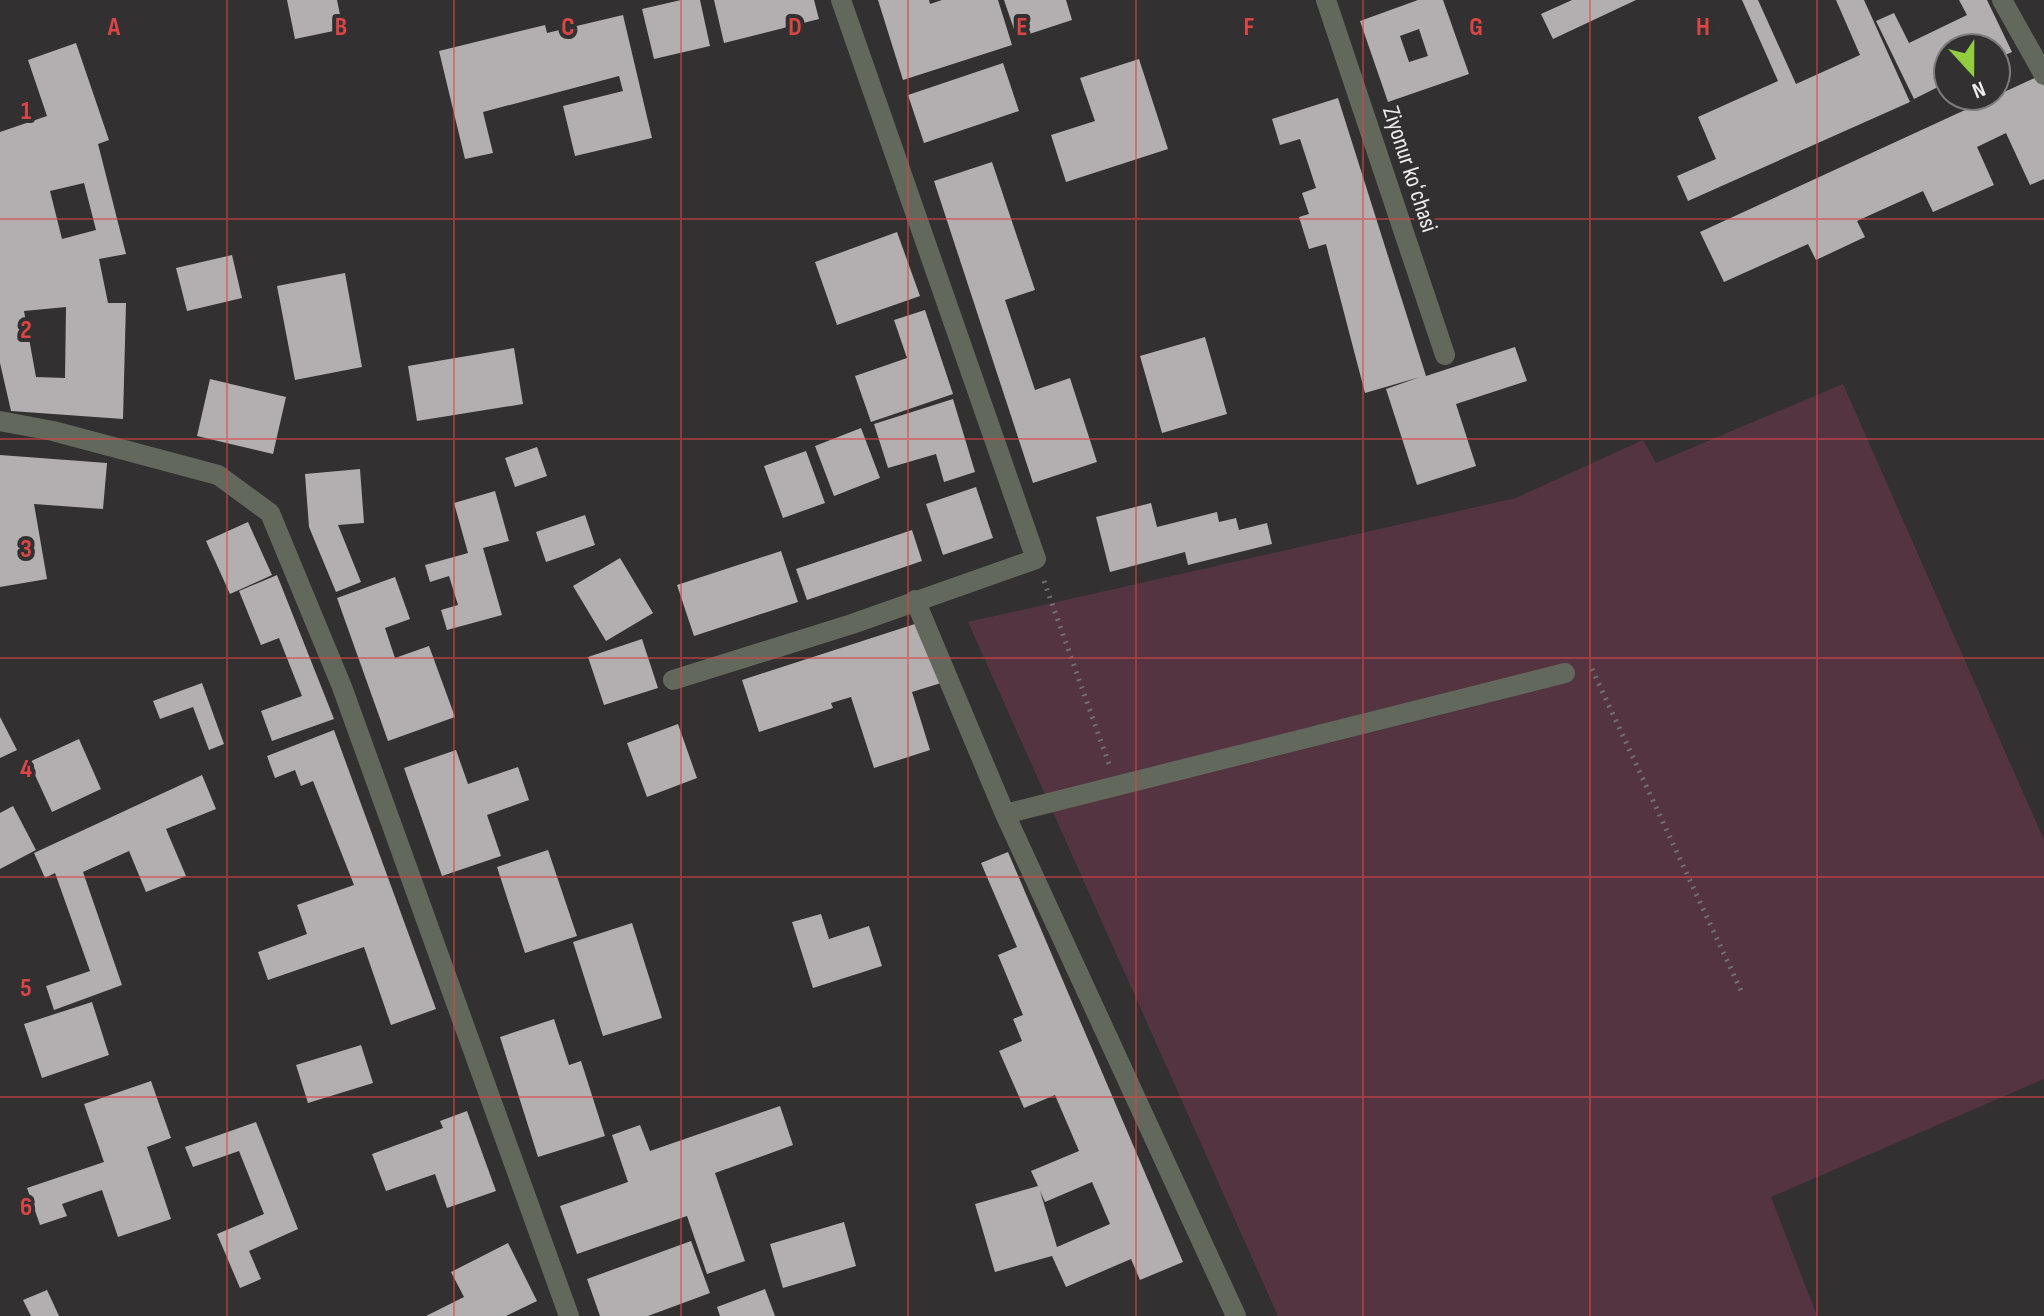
<svg xmlns="http://www.w3.org/2000/svg" width="2044" height="1316" viewBox="0 0 2044 1316" font-family="'Sofia Sans Condensed',sans-serif">
<style>
.green{fill:#543441}
.building{fill:#b3afb0;fill-rule:evenodd}
.lines{fill:none;stroke-linecap:round;stroke-linejoin:round}
.path{stroke:#716e6f;stroke-width:5;stroke-dasharray:2 6;stroke-linecap:butt}
.minor{stroke:#62695c;stroke-width:20}
.grid{fill:none;stroke:#da4646;stroke-width:2;stroke-opacity:0.55}
.labels{text-anchor:middle;dominant-baseline:central;stroke-width:8;stroke-linejoin:round;paint-order:stroke}
.street-label{font-size:24px;fill:#efedee;stroke:#333031}
.grid-label{font-size:26px;text-anchor:middle;font-weight:bold;fill:#da4646;stroke:#333031;stroke-width:8;stroke-linejoin:round;paint-order:stroke}
</style>
<rect width="100%" height="100%" fill="#333031"/>
<path class="green" d="M1843,384L2044,840V1079L1771,1197L1817,1316H1278L968,622L1516,498L1643,440L1656,463Z"/>
<path class="building" d="M287,0H337L343,29L295,39Z
M681,0H700L710,46L654,59L642,9Z
M714,0H814L819,19L724,43Z
M878,0H929L930,4L942,0H998L1012,45L903,80Z
M1004,0H1066L1072,20L1017,38Z
M1418,0H1443L1469,74L1388,102L1360,21ZM1419,29L1428,56L1409,62L1400,36Z
M1572,0H1636L1553,39L1541,14Z
M1742,0H1758L1796,84L1860,55L1836,0H1864L1910,102L1688,201L1677,176L1716,159L1698,117L1778,81Z
M1959,0H1987L2012,52L1996,59V48H1948V82L1914,99L1876,21L1894,13L1909,43L1967,15Z
M623,15L652,138L575,156L563,106L623,91L619,76L483,112L493,153L465,159L439,51L545,25L547,33Z
M76,43L109,140L98,144L126,254L99,259L108,303H126L123,419L11,411L0,363V132L47,116L28,60ZM84,183L96,230L62,239L50,191ZM66,307L65,378L36,377L24,311Z
M1139,59L1168,149L1066,182L1051,135L1095,121L1080,78Z
M1003,63L1019,111L924,143L908,95Z
M2039,76L2044,86V179L2030,185L2006,133L1977,147L1994,185L1933,212L1923,191L1857,221L1865,237L1816,260L1808,244L1724,282L1700,232Z
M1338,98L1426,376L1515,347L1527,381L1456,404L1476,466L1417,485L1386,389L1420,377L1365,393L1326,244L1309,249L1299,217L1309,214L1302,193L1316,188L1300,139L1280,145L1272,119Z
M992,162L1035,290L1005,300L1035,390L1070,378L1097,462L1033,483L934,181Z
M897,232L920,296L837,325L815,262Z
M232,255L242,298L187,311L176,268Z
M345,273L362,367L295,380L277,286Z
M925,310L953,394L871,422L855,376L907,358L894,320Z
M1205,337L1227,414L1162,433L1140,356Z
M514,348L523,404L417,421L408,366Z
M210,379L286,397L273,454L197,436Z
M953,399L975,472L944,482L936,454L888,468L874,424Z
M861,428L880,478L834,496L815,446Z
M537,447L547,476L515,487L505,458Z
M806,451L825,503L783,518L764,466Z
M0,455L107,463L103,509L34,504L47,579L0,587Z
M360,469L364,523L338,525L361,582L336,592L309,527L305,474Z
M976,487L993,538L943,555L926,504Z
M495,491L509,541L483,548L502,615L447,630L441,610L458,605L449,576L430,582L425,565L468,553L454,503Z
M1151,503L1157,527L1217,512L1219,522L1236,518L1239,530L1267,523L1272,544L1188,565L1185,552L1110,572L1096,517Z
M585,515L595,545L546,562L536,532Z
M248,522L272,575L230,594L206,541Z
M912,530L922,561L807,600L796,569Z
M781,551L798,602L694,636L677,585Z
M620,558L653,613L606,641L573,586Z
M277,575L334,719L272,741L261,711L302,696L279,638L261,645L239,591Z
M395,577L410,619L385,628L395,658L429,646L455,717L388,741L337,598Z
M921,622L941,683L912,692L930,750L874,768L851,697L831,703L833,708L759,732L742,680Z
M642,639L658,688L604,705L588,657Z
M202,683L224,744L209,750L193,707L160,719L153,701Z
M0,717L17,750L0,758Z
M678,724L697,778L647,797L627,743Z
M334,730L436,1009L391,1025L364,947L268,980L258,952L307,934L297,905L354,885L313,781L301,786L295,770L275,778L267,756Z
M79,739L101,789L52,812L29,762Z
M456,750L468,784L518,767L529,800L487,815L501,856L442,876L404,768Z
M202,775L216,809L166,829L186,876L146,892L129,851L83,872L122,985L54,1010L46,986L90,971L55,873L45,878L34,853Z
M13,806L36,850L0,869V813Z
M548,850L577,936L525,953L497,867Z
M1008,852L1183,1262L1140,1280L1131,1259L1066,1287L1052,1256L995,1272L975,1204L1038,1186L1031,1171L1079,1151L1055,1095L1024,1108L999,1051L1022,1041L1013,1019L1023,1015L998,955L1017,947L981,863ZM1092,1182L1110,1224L1057,1247L1040,1191L1045,1202Z
M821,914L829,939L869,926L882,966L813,988L792,922Z
M632,923L662,1018L603,1036L573,942Z
M92,1002L109,1055L42,1078L24,1024Z
M554,1019L569,1065L581,1061L605,1136L538,1157L500,1037Z
M361,1045L373,1083L308,1103L296,1065Z
M151,1081L171,1138L147,1147L171,1219L118,1237L102,1190L62,1204L67,1216L40,1225L27,1188L104,1162L84,1104Z
M780,1106L793,1145L715,1173L745,1261L707,1274L687,1216L577,1254L560,1206L628,1182L612,1135L640,1125L650,1151Z
M467,1111L496,1191L447,1208L435,1174L386,1191L372,1154L443,1128L440,1121Z
M256,1122L298,1229L249,1251L261,1279L240,1288L217,1234L264,1214L239,1151L193,1167L185,1147Z
M844,1222L856,1266L783,1288L770,1244Z
M691,1241L710,1293L648,1316H600L587,1279Z
M508,1243L537,1301L506,1316H426L464,1297L451,1272Z
M765,1289L775,1316H720L717,1307Z
M47,1290L59,1316H31L23,1300Z"/>
<g class="lines">
<path class="path" d="M1044,581L1109,764
M1592,669L1743,995"/>
<path class="minor" d="M1326,0L1445,355
M2002,0L2044,75
M0,421L53,431L218,475L270,513L342,687L569,1316
M915,600L1005,814L1236,1316
M673,680L852,624L1036,559L841,0
M1005,814L1565,673"/>
</g>
<path class="grid" d="M227,0V1316M454,0V1316M681,0V1316M908,0V1316M1136,0V1316M1363,0V1316M1590,0V1316M1817,0V1316M0,219H2044M0,439H2044M0,658H2044M0,877H2044M0,1097H2044"/>
<g class="labels">
<g class="street-label">
<text transform="translate(1410 169) rotate(72)">Ziyonur koʻchasi</text>
</g>
</g>
<g class="grid-label">
<text x="114" y="35">A</text>
<text x="341" y="35">B</text>
<text x="568" y="35">C</text>
<text x="795" y="35">D</text>
<text x="1022" y="35">E</text>
<text x="1249" y="35">F</text>
<text x="1476" y="35">G</text>
<text x="1703" y="35">H</text>
<text x="26" y="119">1</text>
<text x="26" y="338">2</text>
<text x="26" y="557">3</text>
<text x="26" y="777">4</text>
<text x="26" y="996">5</text>
<text x="26" y="1215">6</text>
</g>
<g transform="translate(1972 72) rotate(159)"><circle r="38" fill="#333031" stroke="#7e7c7d" stroke-width="2"/>
<path d="M0-6L14 30L0 20L-14 30Z" fill="#92cd3f"/>
<text y="-12" font-size="22" font-weight="bold" text-anchor="middle" fill="#efedee">N</text>
</g>
</svg>
